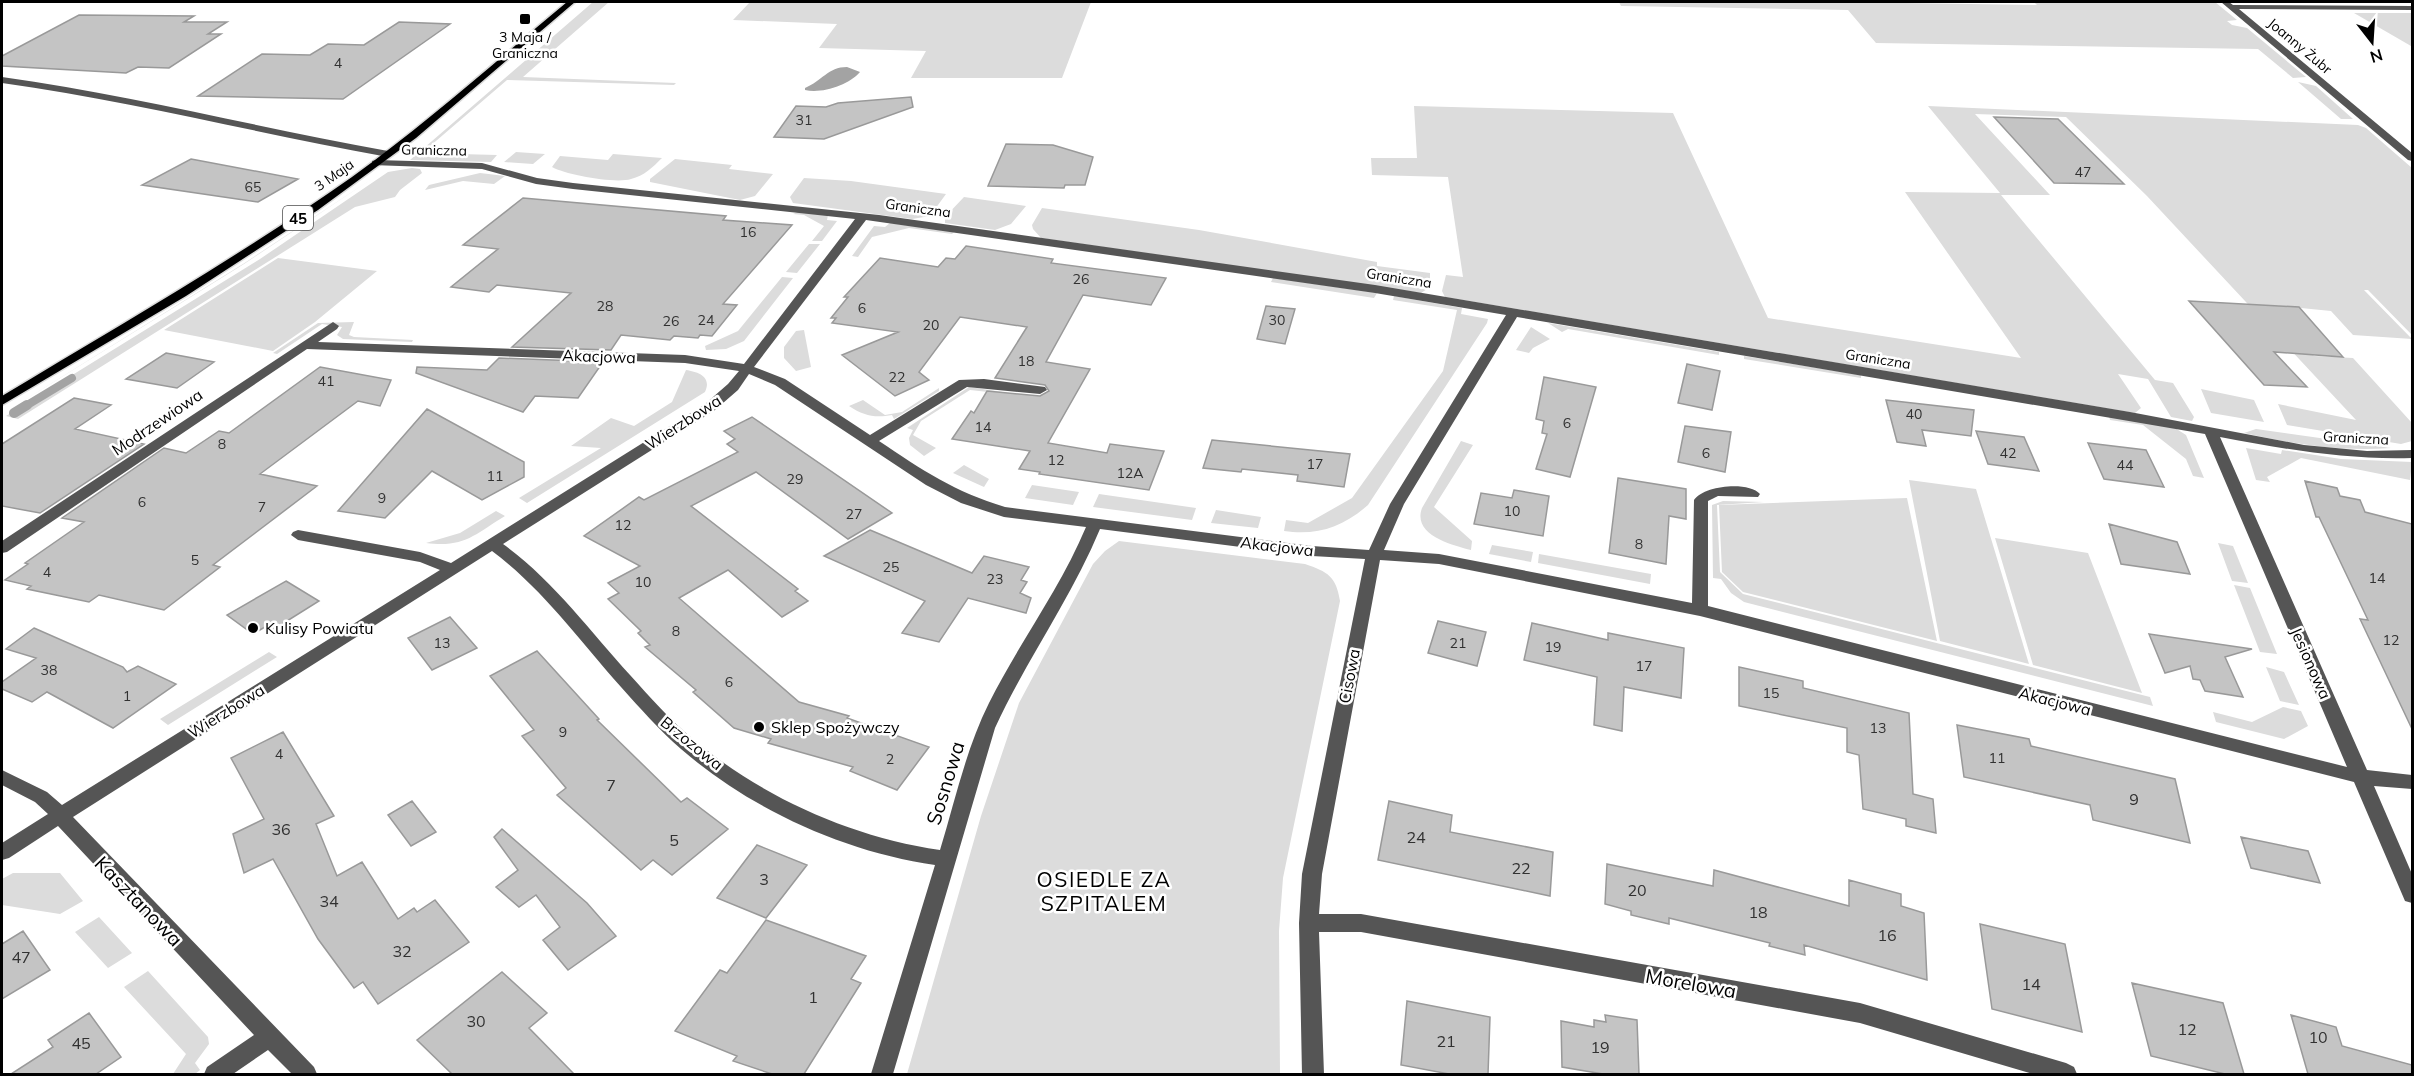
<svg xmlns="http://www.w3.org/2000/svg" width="2414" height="1076" viewBox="0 0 2414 1076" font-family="Mulish,sans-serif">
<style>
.green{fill:#dcdcdc}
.water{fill:#a3a3a3}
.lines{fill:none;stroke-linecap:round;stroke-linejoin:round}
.stream-far1{stroke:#a3a3a3;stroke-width:8}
.stream{stroke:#a3a3a3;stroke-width:10}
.building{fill:#c4c4c4;stroke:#999;stroke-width:1.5}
.major-casing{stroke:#dbdbdb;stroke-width:3}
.minor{fill:#555;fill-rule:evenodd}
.major{fill:#000;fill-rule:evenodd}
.poi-dot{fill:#000;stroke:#fff;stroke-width:2}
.labels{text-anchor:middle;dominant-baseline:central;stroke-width:5;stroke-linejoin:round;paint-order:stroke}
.far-poi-label{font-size:14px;fill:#000;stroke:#fff}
.far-street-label{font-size:14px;fill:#000;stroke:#fff}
.number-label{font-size:14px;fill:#313131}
.shield{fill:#fff;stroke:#4c4c4c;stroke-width:1.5}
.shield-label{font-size:15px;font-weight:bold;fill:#000}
.street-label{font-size:16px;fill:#000;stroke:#fff}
.poi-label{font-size:16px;fill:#000;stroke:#fff;text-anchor:start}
.near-number-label{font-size:16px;fill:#313131}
.near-street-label{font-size:20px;fill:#000;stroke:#fff}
.near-neighbourhood-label{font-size:21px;letter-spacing:1.5px;fill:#000;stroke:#fff}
</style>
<rect width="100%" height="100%" fill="#fff"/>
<path class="green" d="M593,2H609L523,77L676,83L674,85L507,80L422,153L497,155L491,162L410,160Z
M750,2H1091L1062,78H911L926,51L819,48L837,24L733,20Z
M1619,2H1841L2037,5L2034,2H2215L2237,20L2227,21L2232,25L2247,28L2306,77L2293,78L2258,49L1876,43L1848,10L1621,6Z
M2354,13H2412V46H2411Z
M2298,82L2316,86L2353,119H2341Z
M1414,106L1673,113L1768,318L2021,358L1905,192L2000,193L1928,106L2358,125L2366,128L2412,168V335L2368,290H2364L2412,339L2353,335L2331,311L2270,305L2314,356L2353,358L2412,423V441L2401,444L2287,425L2278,404L2356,420L2147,196L2066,117L1975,114L2050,195H2001L2155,380L2173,383L2194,417L2192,421L2171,417L2148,379L2118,374L2141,408L2135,413L1445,297L1442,291L1446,275L1463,277L1448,177L1372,175L1371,158H1417Z
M516,152L545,154L533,164L504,162Z
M613,154L662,158C653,167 644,176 631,179C616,184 566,175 552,167L560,156L608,160Z
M675,159L732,165L729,169L773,174L755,196L740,200L650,182V179Z
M412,168L420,169L422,173L400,190L395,197L355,207L18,419L6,416L260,259L388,172Z
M480,173L505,176L494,184L463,181L425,190L429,185Z
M376,176L244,264L2,414L243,264Z
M804,178L851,181L946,194L930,216L912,219L793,203L790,197Z
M964,197L1026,206L1011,224L995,230L945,223V217Z
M1042,208L1199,230L1377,262V266L1430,273V287L1421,293L1041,238L1033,229L1032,225Z
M798,212L828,215L827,220L837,221L822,241H812L824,226L804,215L793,214Z
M890,223L954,232L952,234L909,228L872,237L858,257L852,256L874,226L885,227Z
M809,244H820L797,273L786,272Z
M278,258L377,271L315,322L273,351L164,330Z
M782,277L793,278L744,341L726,349L706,350L705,346L738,331Z
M1273,278L1377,293L1374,298L1271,282Z
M1394,296L1462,308L1461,314L1488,319L1487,323L1368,505C1343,527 1317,536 1284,531L1286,520L1308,523L1352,498L1443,371L1457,310L1393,300Z
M354,322L349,335L354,337L413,340L412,342L343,339L337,335L342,327L322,324L277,354L273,353L318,323Z
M1548,323L1719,352V355L1568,329L1562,332Z
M1531,327L1550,339L1533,348L1529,353L1516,350Z
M804,330L811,367L796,371L784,358V347L796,331Z
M1744,356L1861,375V378L1744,359Z
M686,370C699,372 712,377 705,392L527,503L519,498L601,448L571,446L611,418L634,426L672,402Z
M969,387L1044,398L970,390L921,421L913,435L936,448L924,456L910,445L909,438L913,430L907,428Z
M939,388V391L894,419L892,415C875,418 864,416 849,406L863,400L885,415L902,412Z
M2201,389L2254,400L2264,422L2211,413Z
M2109,416L2175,428L2186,435L2204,478L2193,476L2186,459L2143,425L2110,420Z
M2256,429L2391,448C2340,452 2292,444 2244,433Z
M1461,441L1473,445L1434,507L1472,541L1471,550C1452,545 1412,535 1422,508Z
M2246,448L2281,454L2282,450L2341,459L2412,462L2410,480L2301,458L2267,477L2270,482L2256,480Z
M964,465L989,479L984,487L953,473Z
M1909,480L1976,489L2029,664L1940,641Z
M1032,485L1079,492L1073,505L1025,498Z
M1099,494L1196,508L1192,520L1093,507Z
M1907,498L1937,641L1743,592L1722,572L1719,505Z
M1723,501L1764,502L1717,505L1720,572L1743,594L2150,697L2153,706L1744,602L1731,593L1721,579L1713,578L1712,505Z
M1216,510L1261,517L1258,528L1211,523Z
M496,511L505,516C474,535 464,548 426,543L460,533Z
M1995,538L2088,553L2142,693L2033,665Z
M1119,541L1305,564C1328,572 1336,576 1340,601L1283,878L1279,931L1280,1074H907L981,816L1019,703L1093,564L1105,551Z
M2218,543L2233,546L2248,583L2232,581Z
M1492,545L1533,552L1531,562L1489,554Z
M1539,554L1651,574L1650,584L1538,563Z
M2234,585L2250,588L2277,654L2260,652Z
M269,652L277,657L168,725L160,719Z
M2266,667L2284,672L2299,705L2280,701Z
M2283,707L2301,711L2308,726L2284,739L2216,722L2213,712L2252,722Z
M13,873H60L83,901L60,914L2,905V879Z
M99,917L132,953L108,968L75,932Z
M148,971L208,1037L209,1044L195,1063L200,1070L195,1074H173L186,1054L124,987Z"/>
<path class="water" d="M847,67L860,72C849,85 822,94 805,90V88C822,81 828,67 847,67Z"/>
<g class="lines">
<path class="stream-far1" d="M24,407L72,378"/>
<path class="stream" d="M14,413L27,405"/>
</g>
<path class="building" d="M79,15L194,16L184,22H227L208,34H221L169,68L138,67L126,73L2,66V56Z
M399,22L450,24L343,99L198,96L262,54L310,55L328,44L364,45Z
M911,97L913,107L824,139L774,137L796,106L826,107L838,103Z
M1994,117L2058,119L2124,184L2054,183Z
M1006,144L1053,145L1093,157L1085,185H1065L1064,188L988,186Z
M191,159L298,179L258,202L142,185Z
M523,198L726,216L723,220L792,225L723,304L737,305L712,336L700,335L698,338L674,336L670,340L621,335L611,350L512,347L571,293L497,285L489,292L451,287L498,249L463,245Z
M966,246L1053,259L1051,263L1166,278L1151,305L1083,295L1046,362L1090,369L1048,443L1107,453L1110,444L1164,451L1149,490L1039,474L1040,472L1019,469L1030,451L952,439L971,411L974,413L987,391L1040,396L1049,391L1045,385L995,378L1027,327L960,317L919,372L929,380L895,396L842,355L898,332L832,323L836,318H831L848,297H844L880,258L938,267L946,258L955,259Z
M2189,301L2299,307L2343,357L2274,352L2307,387L2264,385Z
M1266,306L1295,309L1285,344L1257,339Z
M166,353L214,362L177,388L126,379Z
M499,358L603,362L578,398L535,396L523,412L416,373L417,367L487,370Z
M1687,364L1720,371L1712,410L1678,403Z
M320,367L391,380L380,406L358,401L260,474L317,486L213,565L220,567L164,610L99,595L89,602L27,589L31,586L5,580L28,564L25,563L84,522L62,518L164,448L186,453L219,431L229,433Z
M1544,377L1596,387L1570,477L1536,469L1547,434L1542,433L1544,421L1536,419Z
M74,398L111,405L75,429L144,444L40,513L2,506V444Z
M1886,400L1974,410L1971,436L1922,430L1926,446L1897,442Z
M427,409L524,462V477L482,500L432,471L385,518L338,511Z
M752,417L892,513L848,539L756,472L691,506L798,589L795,591L808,601L782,617L728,570L679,598L799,702L849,716L847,718L929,747L897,790L850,771L853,767L768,743L771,739L734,728L693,692L696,690L645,647L650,645L638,633L641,631L608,599L619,593L608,583L640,566L584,536L639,497L644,500L738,452L727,444L735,439L724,431Z
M1685,426L1731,432L1725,472L1678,462Z
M1976,431L2024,437L2039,471L1988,464Z
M1212,440L1350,454L1344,487L1297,481L1298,475L1242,469L1241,472L1203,468Z
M2088,443L2146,450L2164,487L2104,479Z
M1618,478L1686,489V519L1669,516L1666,564L1609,553Z
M2305,481L2337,488L2340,496L2360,500L2365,512L2412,524V729L2360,619L2368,620L2319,517H2316Z
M1514,490L1549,496L1543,536L1474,524L1481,493L1512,498Z
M2109,524L2177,542L2190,574L2121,564Z
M870,530L972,573L984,556L1029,567L1021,580L1027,582L1020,593L1031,598L1026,613L968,598L939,642L902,633L925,601L824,556Z
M286,581L319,601L271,631L265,627L253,634L227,615Z
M450,617L477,648L432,670L408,638Z
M1438,621L1486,632L1477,666L1428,653Z
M1532,623L1608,640V633L1684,648L1681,698L1624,687L1622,731L1594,725L1597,677L1524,660Z
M34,628L123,667L127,672L138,666L176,684L113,728L47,692L32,702L2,689V682L36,658L6,649Z
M2149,634L2252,649L2225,657L2243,697L2205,691L2200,680L2193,679L2190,666L2165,673Z
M537,651L599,719L597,720L681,802L687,798L728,829L672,875L653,860L641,870L557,795L566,788L522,736L534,730L490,676Z
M1739,667L1803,681V688L1909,713L1913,794L1933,799L1936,833L1906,826V819L1863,809L1859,755L1847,752V728L1739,706Z
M1957,725L2029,739L2031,746L2175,779L2190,843L2093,820L2090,805L1964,777Z
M283,732L334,816L316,824L337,876L362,862L398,919L414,908L417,912L435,900L469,942L378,1004L363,982L354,988L318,939L273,859L244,873L233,834L264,819L231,758Z
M412,801L436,832L411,846L388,815Z
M1389,801L1452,815L1450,832L1553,852L1550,896L1378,860Z
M502,829L587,903L616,936L568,970L543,940L560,927L536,895L519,907L496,887L518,870L494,837Z
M2241,837L2308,851L2320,883L2251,868Z
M757,845L807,865L766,918L717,898Z
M1607,864L1713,886L1714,870L1849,906V880L1901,894V906L1924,913L1927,980L1804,945L1805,955L1769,946L1770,943L1669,918V924L1631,915V911L1605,904Z
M766,920L866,956L851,979L861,983L804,1074H772L733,1061L737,1056L675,1031L720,970L727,973Z
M1980,924L2065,944L2082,1032L1992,1009Z
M23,931L50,970L2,999V944Z
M502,972L547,1013L529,1028L574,1074H452L417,1040Z
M2132,983L2223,1003L2244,1074H2225L2151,1056Z
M1407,1001L1490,1017L1488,1074H1449L1401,1065Z
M89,1013L121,1057L96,1074H11L53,1047L48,1040Z
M1605,1015L1637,1020L1639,1074H1603L1562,1067L1561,1021L1594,1027V1020L1606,1022Z
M2291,1015L2336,1027L2342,1046L2412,1065V1074H2308Z"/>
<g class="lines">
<defs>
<path id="major" d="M567,2H575L416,138L318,210L186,296L2,405V396C120,325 240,256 352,177C427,123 496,61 567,2Z"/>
</defs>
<use href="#major" class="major-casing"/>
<path class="minor" d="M2221,2H2229L2233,5L2412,6V10L2239,9L2412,153V161L2408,160Z
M2,77C132,95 259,128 388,151L393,154L388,157C259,134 132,101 2,83Z
M376,160L482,163L537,178L573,183L879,215L1375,285L2130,412L2304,445L2367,451L2412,450V458C2346,460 2284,449 2220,437L2367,770L2412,775V789L2374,786L2412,874V903L2405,901L2354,782L1700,616L1439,564L1380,560L1322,874L1319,914H1361L1860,1003L2066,1063L2074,1067L2077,1074H2033L1860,1023L1361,932H1319L1324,1074H1302L1299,923L1302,874L1365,559L1312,556L1100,529C1071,599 1026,660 995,728L893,1074H871L935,865C844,852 750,809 681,749C659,730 640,708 621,687C580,641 542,588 492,551L73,817L314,1067L317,1074H292L268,1050L233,1074H204L207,1067L254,1035L58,826L9,858L2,860V843L48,814L35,802L2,785V770L47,792L62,805L440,570L420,562L298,540L291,535L293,532L298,530L420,552L451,563L705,404L728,384L739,371L685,363L307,349L7,552L2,553V541L333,322L339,326L337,329L318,342L685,355L744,364L855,219L573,189L536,184L482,169L372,165V161ZM866,220L1375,293L1506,315L1390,504L1369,550L1312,546L1005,507C955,492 922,470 879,441L967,387L1040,394L1047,390L1045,387L984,379L959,380L870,435L785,379L754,367ZM1517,317L2205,434L2347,767L1708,606V501L1718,496L1758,497L1760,494C1749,481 1704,485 1694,500L1692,603L1439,554L1384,550L1404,504ZM749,374L775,385L926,485L961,503L1004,517L1086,527C1060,589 1019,643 989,703C966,749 955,801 940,850C851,837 762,797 694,740C670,720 650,697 630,675C590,631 552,579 503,544L715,410L738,390Z"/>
<use href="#major" class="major"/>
</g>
<g class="poi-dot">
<rect x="519" y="13" width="12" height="12" rx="3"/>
<circle cx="253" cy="628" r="6"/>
<circle cx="759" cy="727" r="6"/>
</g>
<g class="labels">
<g class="far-poi-label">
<text x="525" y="37">3 Maja /<tspan x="525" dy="16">Graniczna</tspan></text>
</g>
<g class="far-street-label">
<text transform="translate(2300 46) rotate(40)">Joanny Żubr</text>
<text transform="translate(434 150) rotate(1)">Graniczna</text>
<text transform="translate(334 175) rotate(-35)">3 Maja</text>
<text transform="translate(918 208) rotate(8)">Graniczna</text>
<text transform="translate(1399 278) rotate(9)">Graniczna</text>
<text transform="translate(1878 359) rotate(9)">Graniczna</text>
<text transform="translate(2356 438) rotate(3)">Graniczna</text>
</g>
<g class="number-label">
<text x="338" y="63">4</text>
<text x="804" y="120">31</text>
<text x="2083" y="172">47</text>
<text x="253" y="187">65</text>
<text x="748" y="232">16</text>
<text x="1081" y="279">26</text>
<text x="605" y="306">28</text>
<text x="862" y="308">6</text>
<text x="706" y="320">24</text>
<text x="1277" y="320">30</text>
<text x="671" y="321">26</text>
<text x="931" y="325">20</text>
<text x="1026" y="361">18</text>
<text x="897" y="377">22</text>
<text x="326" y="381">41</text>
<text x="1914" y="414">40</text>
<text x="1567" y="423">6</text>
<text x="983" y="427">14</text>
<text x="222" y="444">8</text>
<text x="1706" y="453">6</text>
<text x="2008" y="453">42</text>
<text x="1056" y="460">12</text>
<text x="1315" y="464">17</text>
<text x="2125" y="465">44</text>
<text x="1130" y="473">12A</text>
<text x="495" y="476">11</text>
<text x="795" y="479">29</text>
<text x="382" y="498">9</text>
<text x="142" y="502">6</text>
<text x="262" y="507">7</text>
<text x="1512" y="511">10</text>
<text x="854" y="514">27</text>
<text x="623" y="525">12</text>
<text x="1639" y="544">8</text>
<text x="195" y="560">5</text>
<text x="891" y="567">25</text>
<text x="47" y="572">4</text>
<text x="2377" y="578">14</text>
<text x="995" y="579">23</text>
<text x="643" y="582">10</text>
<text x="676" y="631">8</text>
<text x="2391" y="640">12</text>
<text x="442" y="643">13</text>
<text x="1458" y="643">21</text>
<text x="1553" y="647">19</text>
<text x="1644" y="666">17</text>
<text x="49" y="670">38</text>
<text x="729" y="682">6</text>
<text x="1771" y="693">15</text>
<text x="127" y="696">1</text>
<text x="1878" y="728">13</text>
<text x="563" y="732">9</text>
<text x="279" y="754">4</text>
<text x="1997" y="758">11</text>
<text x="890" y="759">2</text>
</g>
<rect class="shield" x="283" y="206" width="30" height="24" rx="4.5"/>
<g class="shield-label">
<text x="298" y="218">45</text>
</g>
<g class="street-label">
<text transform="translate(599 356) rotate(2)">Akacjowa</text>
<text transform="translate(157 422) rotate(-34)">Modrzewiowa</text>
<text transform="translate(683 422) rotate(-33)">Wierzbowa</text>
<text transform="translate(1277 546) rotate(7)">Akacjowa</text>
<text transform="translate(2311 663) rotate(66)">Jesionowa</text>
<text transform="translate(1349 676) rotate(-79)">Cisowa</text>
<text transform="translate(2055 701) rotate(14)">Akacjowa</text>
<text transform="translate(226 711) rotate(-32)">Wierzbowa</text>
<text transform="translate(692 743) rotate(39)">Brzozowa</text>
</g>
<g class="poi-label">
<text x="265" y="628">Kulisy Powiatu</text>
<text x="771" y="727">Sklep Spożywczy</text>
</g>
<g class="near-number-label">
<text x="611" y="785">7</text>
<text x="2134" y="799">9</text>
<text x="281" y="829">36</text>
<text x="1416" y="837">24</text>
<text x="674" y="840">5</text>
<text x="1521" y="868">22</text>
<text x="764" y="879">3</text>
<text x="1637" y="890">20</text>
<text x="329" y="901">34</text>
<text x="1758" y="912">18</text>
<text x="1887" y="935">16</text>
<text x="402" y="951">32</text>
<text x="21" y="957">47</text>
<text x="2031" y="984">14</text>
<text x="813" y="997">1</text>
<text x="476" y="1021">30</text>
<text x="2187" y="1029">12</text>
<text x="2318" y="1037">10</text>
<text x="1446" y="1041">21</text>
<text x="81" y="1043">45</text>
<text x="1600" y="1047">19</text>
</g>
<g class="near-street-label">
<text transform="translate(945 783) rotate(-73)">Sosnowa</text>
<text transform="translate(139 901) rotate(46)">Kasztanowa</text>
<text transform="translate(1691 983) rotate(10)">Morelowa</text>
</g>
<g class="near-neighbourhood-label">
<text x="1104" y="879">OSIEDLE ZA<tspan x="1104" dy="24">SZPITALEM</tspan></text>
</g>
</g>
<rect width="2414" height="1076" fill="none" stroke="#000000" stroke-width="6"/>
<g transform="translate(2372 42) rotate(163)" stroke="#ffffff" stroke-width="4.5" paint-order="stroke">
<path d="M0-4.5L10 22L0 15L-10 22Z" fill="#000000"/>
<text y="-9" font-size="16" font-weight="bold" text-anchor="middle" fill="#000000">N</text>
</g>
</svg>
